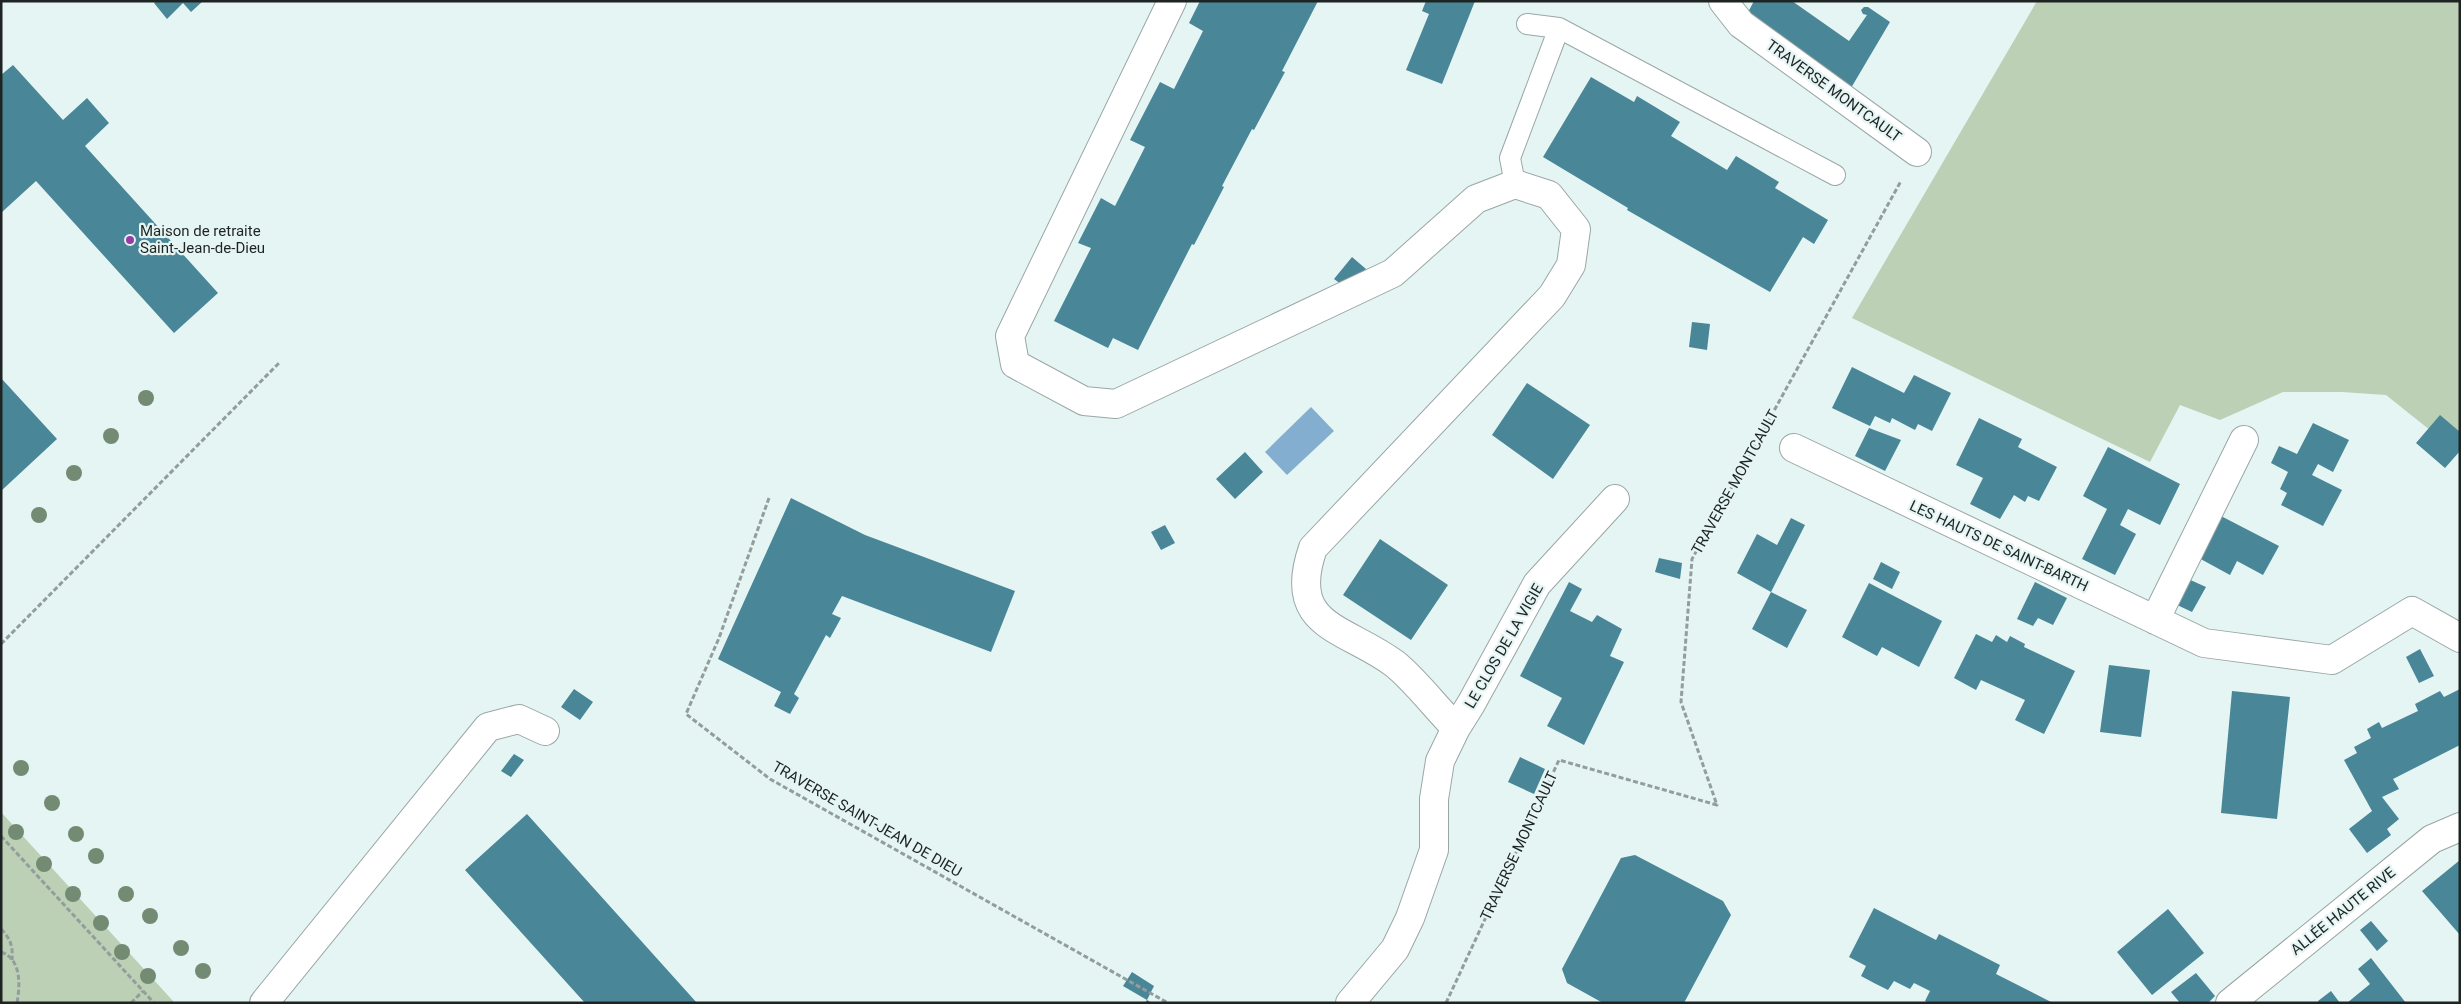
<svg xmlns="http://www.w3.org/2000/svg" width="2461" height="1004" viewBox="0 0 2461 1004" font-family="Roboto,sans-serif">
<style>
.green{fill:#bbd0b4}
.water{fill:#83aed0}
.building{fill:#498697}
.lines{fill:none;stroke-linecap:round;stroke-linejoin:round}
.service-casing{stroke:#99a7a5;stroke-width:22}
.minor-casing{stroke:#99a7a5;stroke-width:30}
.path{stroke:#929e9c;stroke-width:3;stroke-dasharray:5 2.5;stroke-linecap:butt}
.service{stroke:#fff;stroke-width:20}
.minor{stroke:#fff;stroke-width:28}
.tree{fill:#738b72}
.poi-dot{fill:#973ba5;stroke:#e5f5f3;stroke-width:2}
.labels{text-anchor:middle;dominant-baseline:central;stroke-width:4.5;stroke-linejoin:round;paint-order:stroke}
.street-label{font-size:15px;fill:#1e2423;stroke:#e5f5f3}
.poi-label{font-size:15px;fill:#1e2423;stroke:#e5f5f3;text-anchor:start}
</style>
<rect width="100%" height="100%" fill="#e5f5f3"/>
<path class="green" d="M2037,1H2460V454L2386,395L2342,392H2283L2220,420L2180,405L2150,462L1852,318Z
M1,812L173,1001L174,1003H1Z"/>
<path class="water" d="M1311,407L1334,431L1287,475L1265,452Z"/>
<path class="building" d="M156,1H203L191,12L183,3L167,19L154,3Z
M1200,1H1318L1282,71L1285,72L1254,130L1252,129L1222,186L1224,187L1194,245L1192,244L1138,350L1113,338L1108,348L1054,321L1091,248L1078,243L1101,198L1115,206L1145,147L1130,140L1160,82L1174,89L1203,31L1189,23Z
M1426,1H1475L1442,84L1406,70L1429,14L1422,11Z
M1754,1H1792L1849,41L1867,15L1863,14L1861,10L1864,7H1868L1890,22L1851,88L1746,16Z
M13,65L63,120L87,98L109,123L85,146L218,293L174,333L36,181L1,213V75Z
M1591,77L1634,102L1637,96L1680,122L1671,136L1727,170L1736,156L1779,182L1775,188L1828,220L1814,244L1803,237L1770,292L1627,210L1628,208L1543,157Z
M1352,257L1366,269L1349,290L1334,279Z
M1692,322L1710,324L1707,350L1689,347Z
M1852,367L1904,393L1914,375L1951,393L1932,431L1918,424L1915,430L1892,418L1890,423L1875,416L1870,426L1832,408Z
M1,378L57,439L1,491Z
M1527,383L1590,425L1553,479L1492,435Z
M2440,415L2460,432V451L2445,468L2416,443Z
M1979,418L2022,439L2018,447L2057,467L2039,501L2028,496L2025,502L2014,495L2000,519L1970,504L1983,478L1956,465Z
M2313,423L2349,440L2333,472L2318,464L2312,475L2342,490L2323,526L2281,505L2287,493L2280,489L2288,472L2271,463L2279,446L2297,454Z
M1869,428L1901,440L1885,471L1855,456Z
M2108,447L2180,484L2160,525L2128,509L2120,525L2136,534L2115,575L2082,559L2107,509L2083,496Z
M1245,452L1263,472L1235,499L1216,479Z
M791,498L865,535L1015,591L991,652L842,596L832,614L841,618L830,638L826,635L794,694L799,698L790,714L774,706L781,692L718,659Z
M2219,515L2279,546L2263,575L2237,561L2230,575L2197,557Z
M1791,518L1805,525L1771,592L1737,573L1757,534L1777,545Z
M1165,525L1175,543L1161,550L1151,532Z
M1380,539L1448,585L1411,640L1343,595Z
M1659,558L1682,563L1680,579L1655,572Z
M1881,562L1900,572L1892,589L1873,579Z
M2186,578L2206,587L2192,612L2173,603Z
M1569,582L1582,589L1570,611L1592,622L1597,615L1622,629L1610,656L1624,662L1584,745L1547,726L1562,698L1520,676Z
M2035,582L2067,598L2053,625L2038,618L2033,626L2017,619Z
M1869,583L1942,621L1919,667L1882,647L1877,656L1842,637Z
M1771,592L1807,610L1787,648L1752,629Z
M1976,634L1992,642L1996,635L2007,642L2010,636L2025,644L2024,647L2075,671L2044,734L2015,720L2025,700L1981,680L1976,690L1954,678Z
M2420,649L2434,676L2419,683L2406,657Z
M2109,665L2150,670L2141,737L2100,732Z
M574,689L593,702L580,720L561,707Z
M2460,689V745L2393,779L2399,789L2382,797L2399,819L2387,829L2391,835L2367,853L2349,829L2372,811L2344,760L2357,753L2354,747L2371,738L2367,729L2379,722L2382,728L2418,711L2415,704L2440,691L2444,697Z
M2232,691L2290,697L2277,819L2221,813Z
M514,754L524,760L511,777L501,771Z
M1520,757L1545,769L1534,794L1508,782Z
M527,814L697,1003H585L465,870Z
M1635,855L1723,901L1731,915L1684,1003H1603L1567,983L1562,969L1621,858Z
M2460,860V935L2422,891Z
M1874,908L1936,940L1939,934L2000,965L1996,974L2053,1003H1929L1925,1001L1930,991L1914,983L1910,989L1894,981L1888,990L1874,983L1861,976L1866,966L1849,957Z
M2168,909L2204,953L2152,995L2117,952Z
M2371,921L2388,941L2377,951L2360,930Z
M2371,958L2406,1003H2347L2370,984L2358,969Z
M1132,972L1154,986L1147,1000L1152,1003H1145L1147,1000L1123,986Z
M2196,973L2215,996L2208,1003H2180L2171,992Z
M2331,991L2340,1003H2319L2318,1001Z"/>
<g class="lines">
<defs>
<path id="service" d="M1527,24L1559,28L1835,175
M1515,184L1510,158L1559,28"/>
<path id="minor" d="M1172,1L1010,336L1015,364L1084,401L1116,404L1393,273L1476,199L1515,184L1549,195L1576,229L1571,265L1552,296L1313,548C1285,628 1346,627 1395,664C1415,680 1437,709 1456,728L1440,761L1434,799V850L1410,918L1395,949L1350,1003
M1723,1L1741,24L1917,152
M1794,448L2204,643L2332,660L2412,611L2460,638
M2155,620L2244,440
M1456,728L1471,704L1537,584L1615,499
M264,1003L488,727L519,719L545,731
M2230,1003L2432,839L2460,827"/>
</defs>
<use href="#service" class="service-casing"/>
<use href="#minor" class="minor-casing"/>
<path class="path" d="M769,498L719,638L686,714L770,779L1168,1003
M1,644L280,362
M1,836L154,1003
M1,929C11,939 13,947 12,960
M1,952C22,959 20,986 17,1003
M131,1003L143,991
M1446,1003L1559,760L1717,805L1681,702L1692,559L1901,181"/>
<use href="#service" class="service"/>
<use href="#minor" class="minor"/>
</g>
<g class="tree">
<circle cx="146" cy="398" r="8"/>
<circle cx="111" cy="436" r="8"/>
<circle cx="74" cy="473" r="8"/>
<circle cx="39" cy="515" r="8"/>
<circle cx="21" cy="768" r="8"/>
<circle cx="52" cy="803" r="8"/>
<circle cx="16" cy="832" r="8"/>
<circle cx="76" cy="834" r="8"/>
<circle cx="96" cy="856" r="8"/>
<circle cx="44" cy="864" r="8"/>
<circle cx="73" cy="894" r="8"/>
<circle cx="126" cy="894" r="8"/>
<circle cx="150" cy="916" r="8"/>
<circle cx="101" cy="923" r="8"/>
<circle cx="181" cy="948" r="8"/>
<circle cx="122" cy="952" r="8"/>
<circle cx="203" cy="971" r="8"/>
<circle cx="148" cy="976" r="8"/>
</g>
<circle class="poi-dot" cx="130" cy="240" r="5"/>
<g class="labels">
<g class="street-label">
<text transform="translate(1834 91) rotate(36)">TRAVERSE MONTCAULT</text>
<text transform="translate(1735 482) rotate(-61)">TRAVERSE MONTCAULT</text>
<text transform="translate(1999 546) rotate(25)">LES HAUTS DE SAINT-BARTH</text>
<text transform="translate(1504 646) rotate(-60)">LE CLOS DE LA VIGIE</text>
<text transform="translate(867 819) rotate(30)">TRAVERSE SAINT-JEAN DE DIEU</text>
<text transform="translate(1519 846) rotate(-65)">TRAVERSE MONTCAULT</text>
<text transform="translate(2343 911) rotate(-39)">ALLÉE HAUTE RIVE</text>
</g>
<g class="poi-label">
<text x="140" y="231">Maison de retraite<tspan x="140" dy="17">Saint-Jean-de-Dieu</tspan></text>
</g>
</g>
<rect width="2461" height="1004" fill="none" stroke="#1e2423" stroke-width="5"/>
</svg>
